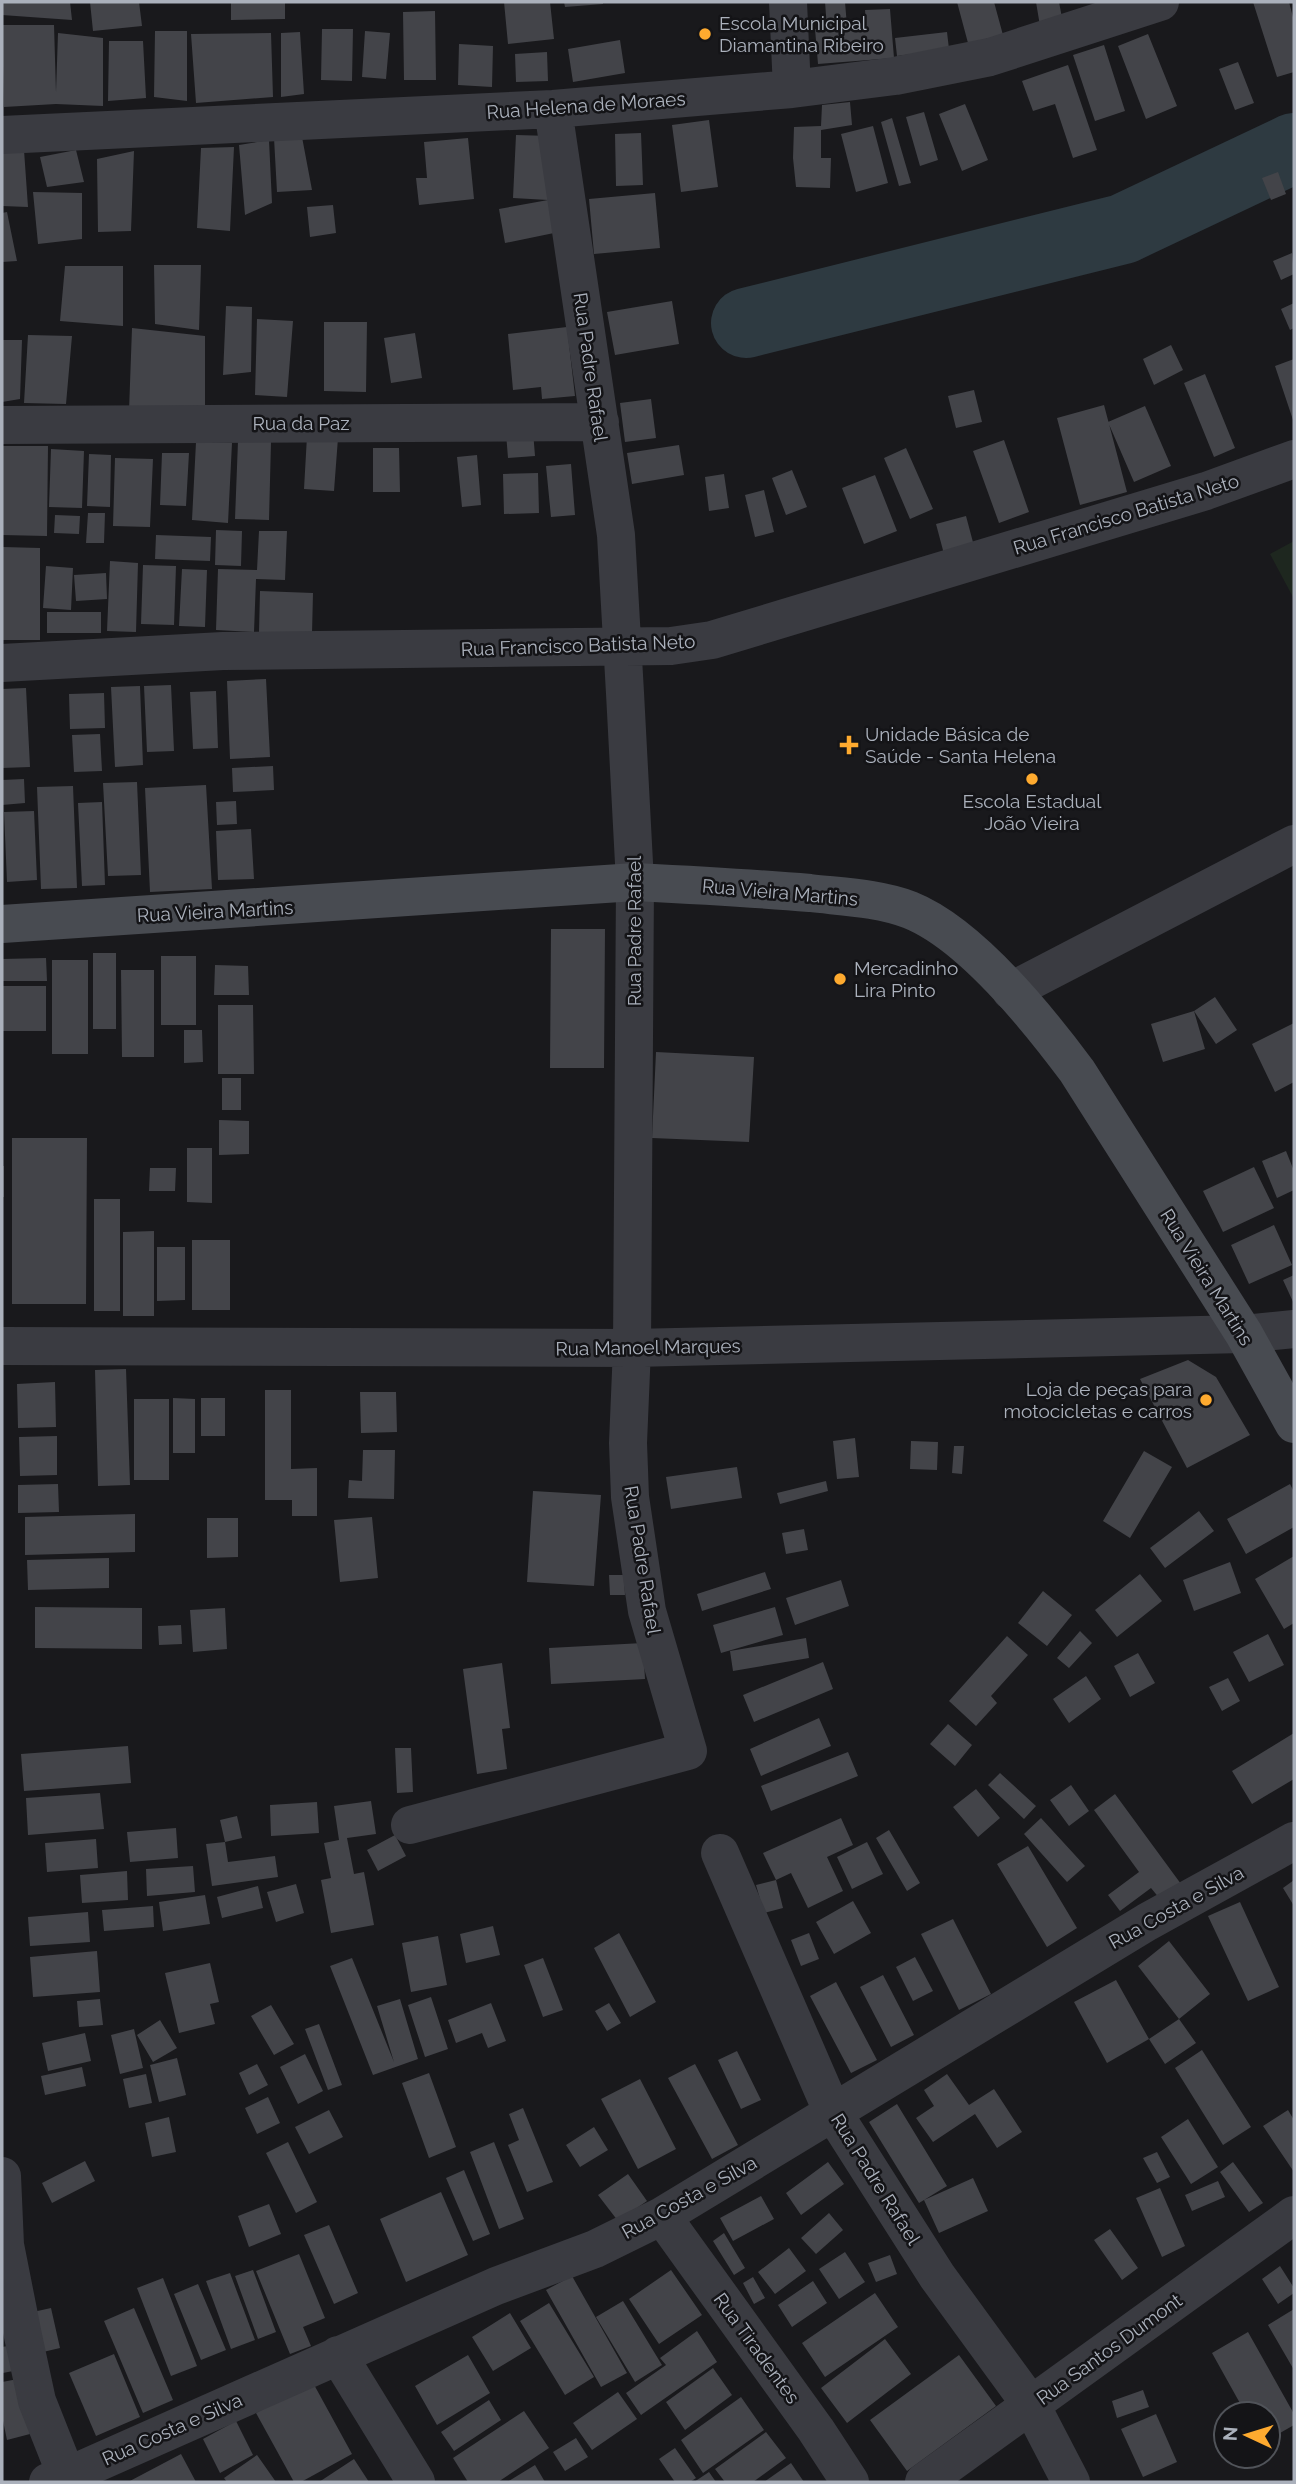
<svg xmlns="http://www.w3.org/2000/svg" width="1296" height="2484" viewBox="0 0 1296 2484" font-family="Raleway,sans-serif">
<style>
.green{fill:#1e271f}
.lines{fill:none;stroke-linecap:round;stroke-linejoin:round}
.river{stroke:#2e3a41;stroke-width:70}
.building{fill:#434449}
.street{stroke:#3a3b41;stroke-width:38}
.secondary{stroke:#484b51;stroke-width:38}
.poi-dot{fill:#feaa2f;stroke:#141417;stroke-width:2.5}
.labels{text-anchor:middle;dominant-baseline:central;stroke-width:5;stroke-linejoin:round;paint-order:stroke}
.poi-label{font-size:19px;fill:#abb1bc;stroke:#141417;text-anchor:start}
.street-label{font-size:19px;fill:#abb1bc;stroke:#141417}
</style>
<rect width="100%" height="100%" fill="#19191c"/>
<path class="green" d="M1294,541V599L1270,554Z"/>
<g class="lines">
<path class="river" d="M746,323L1123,229L1294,148"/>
</g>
<path class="building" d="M2,2H70L72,20L2,15Z
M90,2H139L142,26L93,31Z
M231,2H285V19L231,20Z
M504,2H550L554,39L508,44Z
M564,2H603V4L565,7Z
M825,2H845L847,26L866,25L865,10L890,9L894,58L818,64L815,29L827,28Z
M957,2H994L1003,35L968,43Z
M1036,2H1059L1063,23L1040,26Z
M1253,2H1289L1294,21V72L1277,77Z
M435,11L436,80H404L403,12Z
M2,25H54L56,92L58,33L103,38V106L56,104L4,107Z
M322,29H353L352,81L321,80Z
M155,31H187V101L154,97Z
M365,31L390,33L386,79L362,77Z
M300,32L304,94L281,97V33Z
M947,32L949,49L897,56L895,38Z
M271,33L273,97L196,103L191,34Z
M1148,34L1177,106L1146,119L1118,46Z
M620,40L625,73L573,82L568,49Z
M109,41H143L146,98L108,101Z
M459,44L493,46L492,87L458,85Z
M1104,45L1125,111L1095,121L1073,55Z
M547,52L548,81L516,82L515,54Z
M1238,62L1254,103L1235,110L1219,69Z
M1068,65L1097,150L1073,158L1055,104L1033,111L1022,81Z
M850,102L852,125L821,130V158H831L830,188L796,187L793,158L794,127L821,126L822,105Z
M965,104L988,160L962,171L939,114Z
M924,112L938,160L920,166L906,117Z
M892,118L911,183L899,186L881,122Z
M709,120L718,187L681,192L672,125Z
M873,126L888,183L856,192L841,134Z
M641,133L643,185L616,186L615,134Z
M516,135L551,136L554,233L505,243L499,209L548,200L513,198Z
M302,137L312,190L277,192L274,138Z
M468,138L474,199L419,205L416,178H427L424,142Z
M269,140L272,203L245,215L239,145Z
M234,147L230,231L197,228L201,148Z
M24,150L28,207L2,206V151Z
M76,150L84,182L47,187L40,157Z
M134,151L131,231L98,232L97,159Z
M1278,172L1286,194L1271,200L1262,178Z
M33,192L82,193V239L38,244Z
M655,193L660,248L594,254L589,199Z
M333,205L336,233L310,237L307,207Z
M7,212L17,261L2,262V213Z
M1292,253L1294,274L1281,280L1273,261Z
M154,265H201L199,330L155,324Z
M65,266H123V326L60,321Z
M672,301L679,344L615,355L607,312Z
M1294,303V328L1290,330L1281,309Z
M226,306L252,307L251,372L223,375Z
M257,319L293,321L287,397L255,395Z
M324,322H367L366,392L324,391Z
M567,327L575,396L542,399L541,387L513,390L508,334Z
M132,328L205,336V412L129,411Z
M415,333L422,378L391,383L384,338Z
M28,335L72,336L66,404L24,403Z
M2,340H22L20,399L2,402Z
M1171,345L1183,370L1154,385L1143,359Z
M1294,359V423L1275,366Z
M1205,374L1235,448L1214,457L1184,383Z
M974,390L982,422L956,428L948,396Z
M651,399L656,438L625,442L620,403Z
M1104,405L1127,492L1080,505L1057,418Z
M1145,406L1171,466L1134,482L1108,422Z
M533,431L535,456L508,458L506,433Z
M307,436L338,438L334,491L304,489Z
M1004,440L1029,512L999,523L973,451Z
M238,441L271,442L269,520L235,519Z
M196,442L232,443L228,523L192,520Z
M679,445L684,475L632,484L627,453Z
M2,446H48L47,536L2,535Z
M373,448H399L400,492H373Z
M906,448L933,509L910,519L884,458Z
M51,449L84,451L82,508L49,507Z
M162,453H189L186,506L160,505Z
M89,454L111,455L110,507L87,506Z
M477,455L481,505L462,507L457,457Z
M115,458L153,459L150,527L113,526Z
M571,464L575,515L551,517L546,466Z
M792,470L807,507L786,515L772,478Z
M538,473L539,513L504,514L503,474Z
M724,474L729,508L709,511L705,477Z
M875,475L897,531L864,544L842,488Z
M764,490L774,532L755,537L745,495Z
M88,513H105L104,543H86Z
M55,515L80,516L79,534L54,533Z
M966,516L974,546L944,554L936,524Z
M216,530L242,531L241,566L215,565Z
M259,531H287L285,580L256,579L254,632L216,630L218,569L257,570Z
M156,535L211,537L210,561L155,559Z
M3,547L40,548V640H3Z
M110,561L138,563L136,632L107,631Z
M143,565L176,566L174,625L141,624Z
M46,566L73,568L71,610L43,608Z
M182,569L207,570L205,627L179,626Z
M106,573L107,599L76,601L74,575Z
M260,591L313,593L312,634L259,632Z
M47,612H101V633H47Z
M266,679L270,757L230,759L227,681Z
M171,685L174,751L147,752L144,686Z
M140,686L143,765L115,767L111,687Z
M26,688L30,767L2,768V689Z
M216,691L218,748L193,749L190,692Z
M104,693L105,728L70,729L69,694Z
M100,734L102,771L74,772L72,735Z
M273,766L274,790L233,792L232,768Z
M24,779L25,803L2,805V780Z
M137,782L141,875L108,876L103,783Z
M206,785L212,889L150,892L145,788Z
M73,786L77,888L41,889L37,787Z
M236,801L237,824L217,825L216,802Z
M102,802L105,885L82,886L78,803Z
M34,811L37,880L7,882L4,812Z
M251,829L254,879L218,880L216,831Z
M551,929H605L604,1068H550Z
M93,953H116V1029H93Z
M161,956H196V1025H161Z
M46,958L47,981H2V959Z
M52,960H88V1054H52Z
M215,965L248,966L249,995H214Z
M121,970H154V1057H122Z
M2,986H46V1031H2Z
M1215,997L1237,1030L1216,1044L1194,1011L1205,1049L1163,1062L1151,1024L1194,1011Z
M218,1005H253L254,1074H218Z
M1294,1023V1082L1275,1092L1252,1044Z
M184,1030H202L203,1062L184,1063Z
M656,1052L754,1057L749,1142L652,1138Z
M222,1078H241V1110H222Z
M219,1120L249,1121V1154L219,1155Z
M12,1138H87L86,1304H12Z
M187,1148H212V1203L187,1202Z
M1286,1151L1294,1171V1190L1277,1198L1262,1161Z
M2,1166H4V1197H2Z
M1254,1167L1274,1208L1223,1232L1203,1191Z
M150,1168H176L175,1191H149Z
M94,1199H120V1311H94Z
M1274,1225L1292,1265L1249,1284L1231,1245Z
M154,1231V1316H123V1232Z
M192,1240H230V1310H192Z
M157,1247H185V1300L157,1301Z
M1294,1275V1304L1283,1280Z
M1188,1360L1216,1377L1250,1435L1187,1468L1140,1379Z
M126,1369L130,1485L98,1486L95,1370Z
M55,1382L56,1427L18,1428L17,1384Z
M265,1390H291V1469L317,1468V1516H292V1500H265Z
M360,1392H396L397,1432L361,1433Z
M173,1398L195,1399V1453H173Z
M201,1398H225V1436H201Z
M134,1399H169V1480H134Z
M57,1436V1475L20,1476L19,1437Z
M855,1438L859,1477L837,1479L833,1441Z
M911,1441L938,1442L937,1470L910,1469Z
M954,1446H964L962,1474L952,1473Z
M363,1450H395L394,1499L348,1498L349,1480L362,1481Z
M1144,1451L1172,1467L1130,1538L1103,1521Z
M737,1467L742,1498L671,1509L666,1477Z
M826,1481L828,1491L780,1504L777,1493Z
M58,1484L59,1512L18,1513V1485Z
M1290,1484L1294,1492V1527L1246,1554L1227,1519Z
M533,1491L601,1495L594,1586L527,1582Z
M1199,1511L1214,1531L1165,1568L1150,1548Z
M135,1514V1552L25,1555V1517Z
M372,1517L378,1578L340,1582L334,1520Z
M207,1518H238V1557L207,1558Z
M804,1529L808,1550L786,1554L782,1533Z
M1294,1556V1623L1284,1629L1255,1579Z
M109,1558V1588L28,1590L27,1560Z
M1230,1562L1241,1593L1194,1611L1183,1580Z
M765,1572L771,1589L702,1611L697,1594Z
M1140,1574L1162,1601L1117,1637L1095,1610Z
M609,1575H624L625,1595H610Z
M841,1580L849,1606L795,1625L786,1598Z
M1043,1591L1072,1615L1047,1646L1018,1623Z
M35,1607L142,1608V1649L35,1648Z
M775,1607L783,1635L721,1653L713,1625Z
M225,1608L227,1649L193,1652L190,1610Z
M181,1625L182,1644L159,1645L158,1626Z
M1080,1631L1092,1643L1069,1668L1057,1658Z
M1268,1634L1284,1665L1249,1682L1233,1652Z
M1007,1636L1028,1655L991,1696L997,1703L976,1726L949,1701Z
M806,1638L809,1658L733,1671L730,1651Z
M643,1643L645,1679L551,1684L549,1648Z
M1138,1653L1155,1683L1130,1697L1114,1666Z
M823,1662L833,1689L754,1722L743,1695Z
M502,1663L510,1728L502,1729L507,1769L477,1774L463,1669Z
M1086,1676L1101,1699L1069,1723L1053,1699Z
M1228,1678L1240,1701L1222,1711L1209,1687Z
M819,1718L831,1746L761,1776L750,1749Z
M948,1724L972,1745L955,1766L930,1744Z
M1294,1733V1779L1252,1804L1232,1771Z
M128,1746L131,1783L24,1791L21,1754Z
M395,1748H411L413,1792L397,1793Z
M848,1752L858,1776L771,1811L761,1786Z
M1000,1773L1036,1806L1024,1819L988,1785Z
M1071,1785L1089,1811L1069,1826L1050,1800Z
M976,1789L1000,1818L978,1837L953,1807Z
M100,1793L104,1829L28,1835L26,1798Z
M1115,1794L1181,1884L1160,1899L1151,1888L1120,1911L1108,1895L1139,1872L1094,1810Z
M371,1801L376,1834L347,1838L354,1874L364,1872L374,1925L331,1933L321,1880L331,1878L324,1843L339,1840L334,1806Z
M317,1802L319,1833L271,1836L270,1805Z
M237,1816L242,1838L225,1842L220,1820Z
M841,1818L853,1845L827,1857L843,1891L808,1908L791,1873L776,1880L763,1853Z
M1041,1818L1085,1866L1067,1882L1024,1834Z
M176,1828L178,1858L130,1862L127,1832Z
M889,1830L920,1883L907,1891L876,1838Z
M395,1835L406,1856L378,1871L367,1850Z
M96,1839L98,1868L47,1872L45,1843Z
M225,1842L228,1862L275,1856L278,1877L212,1886L206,1844Z
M867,1842L883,1874L852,1889L837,1857Z
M1028,1846L1077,1928L1047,1947L997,1864Z
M193,1866L195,1892L147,1896L146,1869Z
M127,1871L128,1900L82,1903L80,1875Z
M776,1880L783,1908L764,1913L756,1885Z
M1294,1880V1906L1283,1888Z
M296,1884L304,1913L276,1922L267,1892Z
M258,1886L263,1908L222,1918L217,1897Z
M205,1895L210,1924L163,1931L159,1902Z
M853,1901L871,1933L834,1954L816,1922Z
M1240,1902L1279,1987L1248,2001L1208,1916Z
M153,1906L154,1927L104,1931L102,1910Z
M88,1912L90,1942L30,1946L28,1917Z
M953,1919L991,1994L959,2010L921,1934Z
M493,1926L500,1955L466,1963L460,1934Z
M619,1933L656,2002L630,2017L594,1948Z
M809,1933L819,1959L801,1966L791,1940Z
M438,1936L447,1985L411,1992L402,1943Z
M1169,1941L1210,1994L1179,2019L1138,1966Z
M97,1951L100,1992L33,1997L30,1957Z
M915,1957L933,1991L913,2001L896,1967Z
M352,1958L394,2062L377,2006L400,1999L418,2059L373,2075L330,1966Z
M543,1958L563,2010L543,2017L524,1965Z
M210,1963L219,2002L210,2004L215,2024L179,2033L165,1973Z
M883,1975L914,2035L891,2047L860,1987Z
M1116,1980L1149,2039L1107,2063L1074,2002Z
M836,1982L877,2060L851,2073L810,1996Z
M431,1997L448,2049L425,2057L408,2005Z
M100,1999L103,2025L79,2027L77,2001Z
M491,2003L506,2041L488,2048L482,2033L456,2043L448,2020Z
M609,2003L621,2023L607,2031L595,2011Z
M271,2005L294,2044L274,2055L251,2016Z
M1179,2019L1196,2043L1165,2064L1149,2039Z
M160,2020L177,2048L153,2062L137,2035Z
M319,2024L342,2085L328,2090L305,2029Z
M134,2029L143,2068L120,2074L111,2035Z
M85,2033L91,2061L48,2071L42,2043Z
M1202,2050L1251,2127L1223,2145L1175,2068Z
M737,2051L761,2100L741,2109L718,2060Z
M305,2054L323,2091L298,2104L280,2067Z
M177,2058L186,2095L159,2102L150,2065Z
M257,2064L268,2085L249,2095L239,2073Z
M695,2064L738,2145L712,2159L668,2078Z
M82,2067L86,2086L45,2095L41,2076Z
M429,2073L456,2147L429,2158L402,2083Z
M146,2074L152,2103L129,2108L123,2079Z
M947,2074L969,2105L994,2089L1022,2132L997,2148L975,2114L933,2142L916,2118L934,2106L924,2090Z
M640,2079L676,2149L638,2169L601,2099Z
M268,2097L280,2123L257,2134L245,2108Z
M897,2104L947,2186L924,2200L973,2178L988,2211L939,2233L924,2200L919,2203L869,2122Z
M523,2108L553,2182L527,2192L508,2145L519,2140L509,2114Z
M329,2110L343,2137L309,2154L295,2127Z
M1288,2110L1294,2120V2172L1263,2126Z
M169,2117L176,2152L152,2157L145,2123Z
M1188,2119L1218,2167L1191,2184L1161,2137Z
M594,2127L608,2150L580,2167L566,2145Z
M288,2142L317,2202L296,2213L266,2153Z
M494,2142L524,2219L499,2229L470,2152Z
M1157,2152L1170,2177L1157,2183L1143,2158Z
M85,2161L95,2181L52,2203L42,2183Z
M828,2162L844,2184L801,2215L786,2193Z
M1233,2162L1263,2203L1249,2212L1220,2172Z
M464,2170L490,2234L473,2241L446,2178Z
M628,2174L647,2201L618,2221L598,2195Z
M1218,2181L1225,2197L1192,2211L1185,2195Z
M1160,2188L1185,2246L1162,2257L1136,2198Z
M441,2192L468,2255L406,2282L380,2219Z
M761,2196L774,2219L733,2241L720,2218Z
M269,2204L281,2234L249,2247L238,2216Z
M829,2213L843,2230L816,2254L801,2238Z
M329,2225L358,2293L334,2304L304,2235Z
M1110,2229L1138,2268L1122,2280L1094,2240Z
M724,2233L745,2268L734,2275L713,2241Z
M789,2248L806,2271L775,2294L758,2272Z
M845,2252L865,2282L839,2299L819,2269Z
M299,2254L325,2318L303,2327L311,2346L290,2354L256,2271Z
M890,2255L897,2274L876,2282L868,2263Z
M1280,2266L1294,2288V2293L1278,2304L1262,2279Z
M253,2270L276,2332L258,2339L235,2276Z
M671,2270L702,2315L659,2344L629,2299Z
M230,2273L255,2340L231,2349L206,2281Z
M572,2276L627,2373L601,2387L546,2290Z
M753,2277L765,2298L754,2304L743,2283Z
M163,2278L197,2366L171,2376L137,2288Z
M813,2281L827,2303L792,2327L778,2305Z
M198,2284L226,2350L201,2360L174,2294Z
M875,2293L898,2327L825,2377L802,2343Z
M623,2301L662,2365L635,2382L596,2317Z
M549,2303L594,2377L565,2395L520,2321Z
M51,2308L60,2348L43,2352L33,2312Z
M134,2308L173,2400L143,2413L104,2321Z
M1294,2309V2370L1268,2325Z
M510,2313L531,2348L493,2371L472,2337Z
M697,2331L717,2362L641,2415L626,2393L666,2365L660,2358Z
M1248,2332L1294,2414V2425L1268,2440V2414H1246L1212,2353Z
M885,2339L911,2374L847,2423L821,2388Z
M13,2345L18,2370L3,2373L2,2347Z
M114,2354L140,2417L96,2436L69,2373Z
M468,2355L490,2393L437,2425L415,2386Z
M959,2355L996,2406L907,2471L870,2420Z
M713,2368L732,2395L685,2430L666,2402Z
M18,2379L30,2434L7,2440L2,2416V2382Z
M312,2381L352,2454L301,2482H294L256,2413Z
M1143,2390L1149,2407L1117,2418L1112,2401Z
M618,2392L637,2419L592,2450L573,2423Z
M741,2397L764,2430L703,2473L681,2440Z
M489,2400L501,2420L454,2451L441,2432Z
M524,2411L549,2448L498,2482H468L453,2458Z
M1156,2414L1177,2462L1143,2477L1121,2429Z
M236,2421L253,2455L220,2473L203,2439Z
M766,2432L786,2458L753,2482H725L715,2469Z
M576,2438L588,2457L565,2471L553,2452Z
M675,2448L696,2478L690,2482H675L659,2459Z
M181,2454L196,2482H128Z
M257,2455L276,2482H227L224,2478Z
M354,2459L369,2482H319Z
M791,2463L804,2482H764Z
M535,2465L545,2482H507Z
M709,2472L716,2482H694Z"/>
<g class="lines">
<path class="street" d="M788,2L792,89
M2,135L553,109L792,89L895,76L990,57L1160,2
M2,425L600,422
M2,663L223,651L671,646L712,640L1206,491L1294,459
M1011,991L1294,844
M2,1346L632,1348L1244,1334L1294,1329
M410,1825L688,1751L647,1611L630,1497L628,1443L632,1348L635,882L625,693L616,535L553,109
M720,1853L832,2111L937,2276L1031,2405L1071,2482
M2,2176L5,2245L23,2336L37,2401L69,2482
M662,2216L816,2430L850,2482
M338,2355L416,2482
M48,2482L65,2477L496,2286L595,2249L662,2216L1147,1922L1294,1841
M924,2482L1294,2215"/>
<path class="secondary" d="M2,924L635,882C694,885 752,888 810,893C844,897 878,898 910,910C970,934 1039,1020 1077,1071L1244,1334L1294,1424"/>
</g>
<g class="poi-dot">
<circle cx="705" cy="34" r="7"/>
<path d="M845.5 734.5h7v7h7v7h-7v7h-7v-7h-7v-7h7z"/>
<circle cx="1032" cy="779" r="7"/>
<circle cx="840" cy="979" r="7"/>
<circle cx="1206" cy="1400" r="7"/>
</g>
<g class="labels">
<g class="poi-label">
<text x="719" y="23">Escola Municipal<tspan x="719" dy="22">Diamantina Ribeiro</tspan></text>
<text x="865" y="734">Unidade Básica de<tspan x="865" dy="22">Saúde - Santa Helena</tspan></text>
<text x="1032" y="801" text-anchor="middle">Escola Estadual<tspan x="1032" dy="22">João Vieira</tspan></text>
<text x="854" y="968">Mercadinho<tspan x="854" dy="22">Lira Pinto</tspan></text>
<text x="1192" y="1389" text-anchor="end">Loja de peças para<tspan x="1192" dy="22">motocicletas e carros</tspan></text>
</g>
<g class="street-label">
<text transform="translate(586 105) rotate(-4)">Rua Helena de Moraes</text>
<text transform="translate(591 367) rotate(82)">Rua Padre Rafael</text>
<text x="301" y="423">Rua da Paz</text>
<text transform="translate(1126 514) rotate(-17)">Rua Francisco Batista Neto</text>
<text transform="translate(578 645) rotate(-2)">Rua Francisco Batista Neto</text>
<text transform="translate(780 892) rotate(5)">Rua Vieira Martins</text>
<text transform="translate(215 911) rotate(-3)">Rua Vieira Martins</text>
<text transform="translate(634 931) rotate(-90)">Rua Padre Rafael</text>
<text transform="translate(1207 1277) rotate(58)">Rua Vieira Martins</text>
<text transform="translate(648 1347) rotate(-1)">Rua Manoel Marques</text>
<text transform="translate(643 1560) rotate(81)">Rua Padre Rafael</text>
<text transform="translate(1176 1907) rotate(-29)">Rua Costa e Silva</text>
<text transform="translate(876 2179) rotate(58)">Rua Padre Rafael</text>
<text transform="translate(689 2197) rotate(-29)">Rua Costa e Silva</text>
<text transform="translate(757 2348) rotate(54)">Rua Tiradentes</text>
<text transform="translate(1109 2349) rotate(-36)">Rua Santos Dumont</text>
<text transform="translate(172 2429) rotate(-24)">Rua Costa e Silva</text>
</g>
</g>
<rect width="1296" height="2484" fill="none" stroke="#abb1bc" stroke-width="7"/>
<g transform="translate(1247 2435) rotate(274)"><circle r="33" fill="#141417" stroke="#505359" stroke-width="2"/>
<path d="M0-5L12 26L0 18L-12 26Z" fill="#feaa2f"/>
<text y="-10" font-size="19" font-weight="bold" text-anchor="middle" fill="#abb1bc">N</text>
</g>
</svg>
